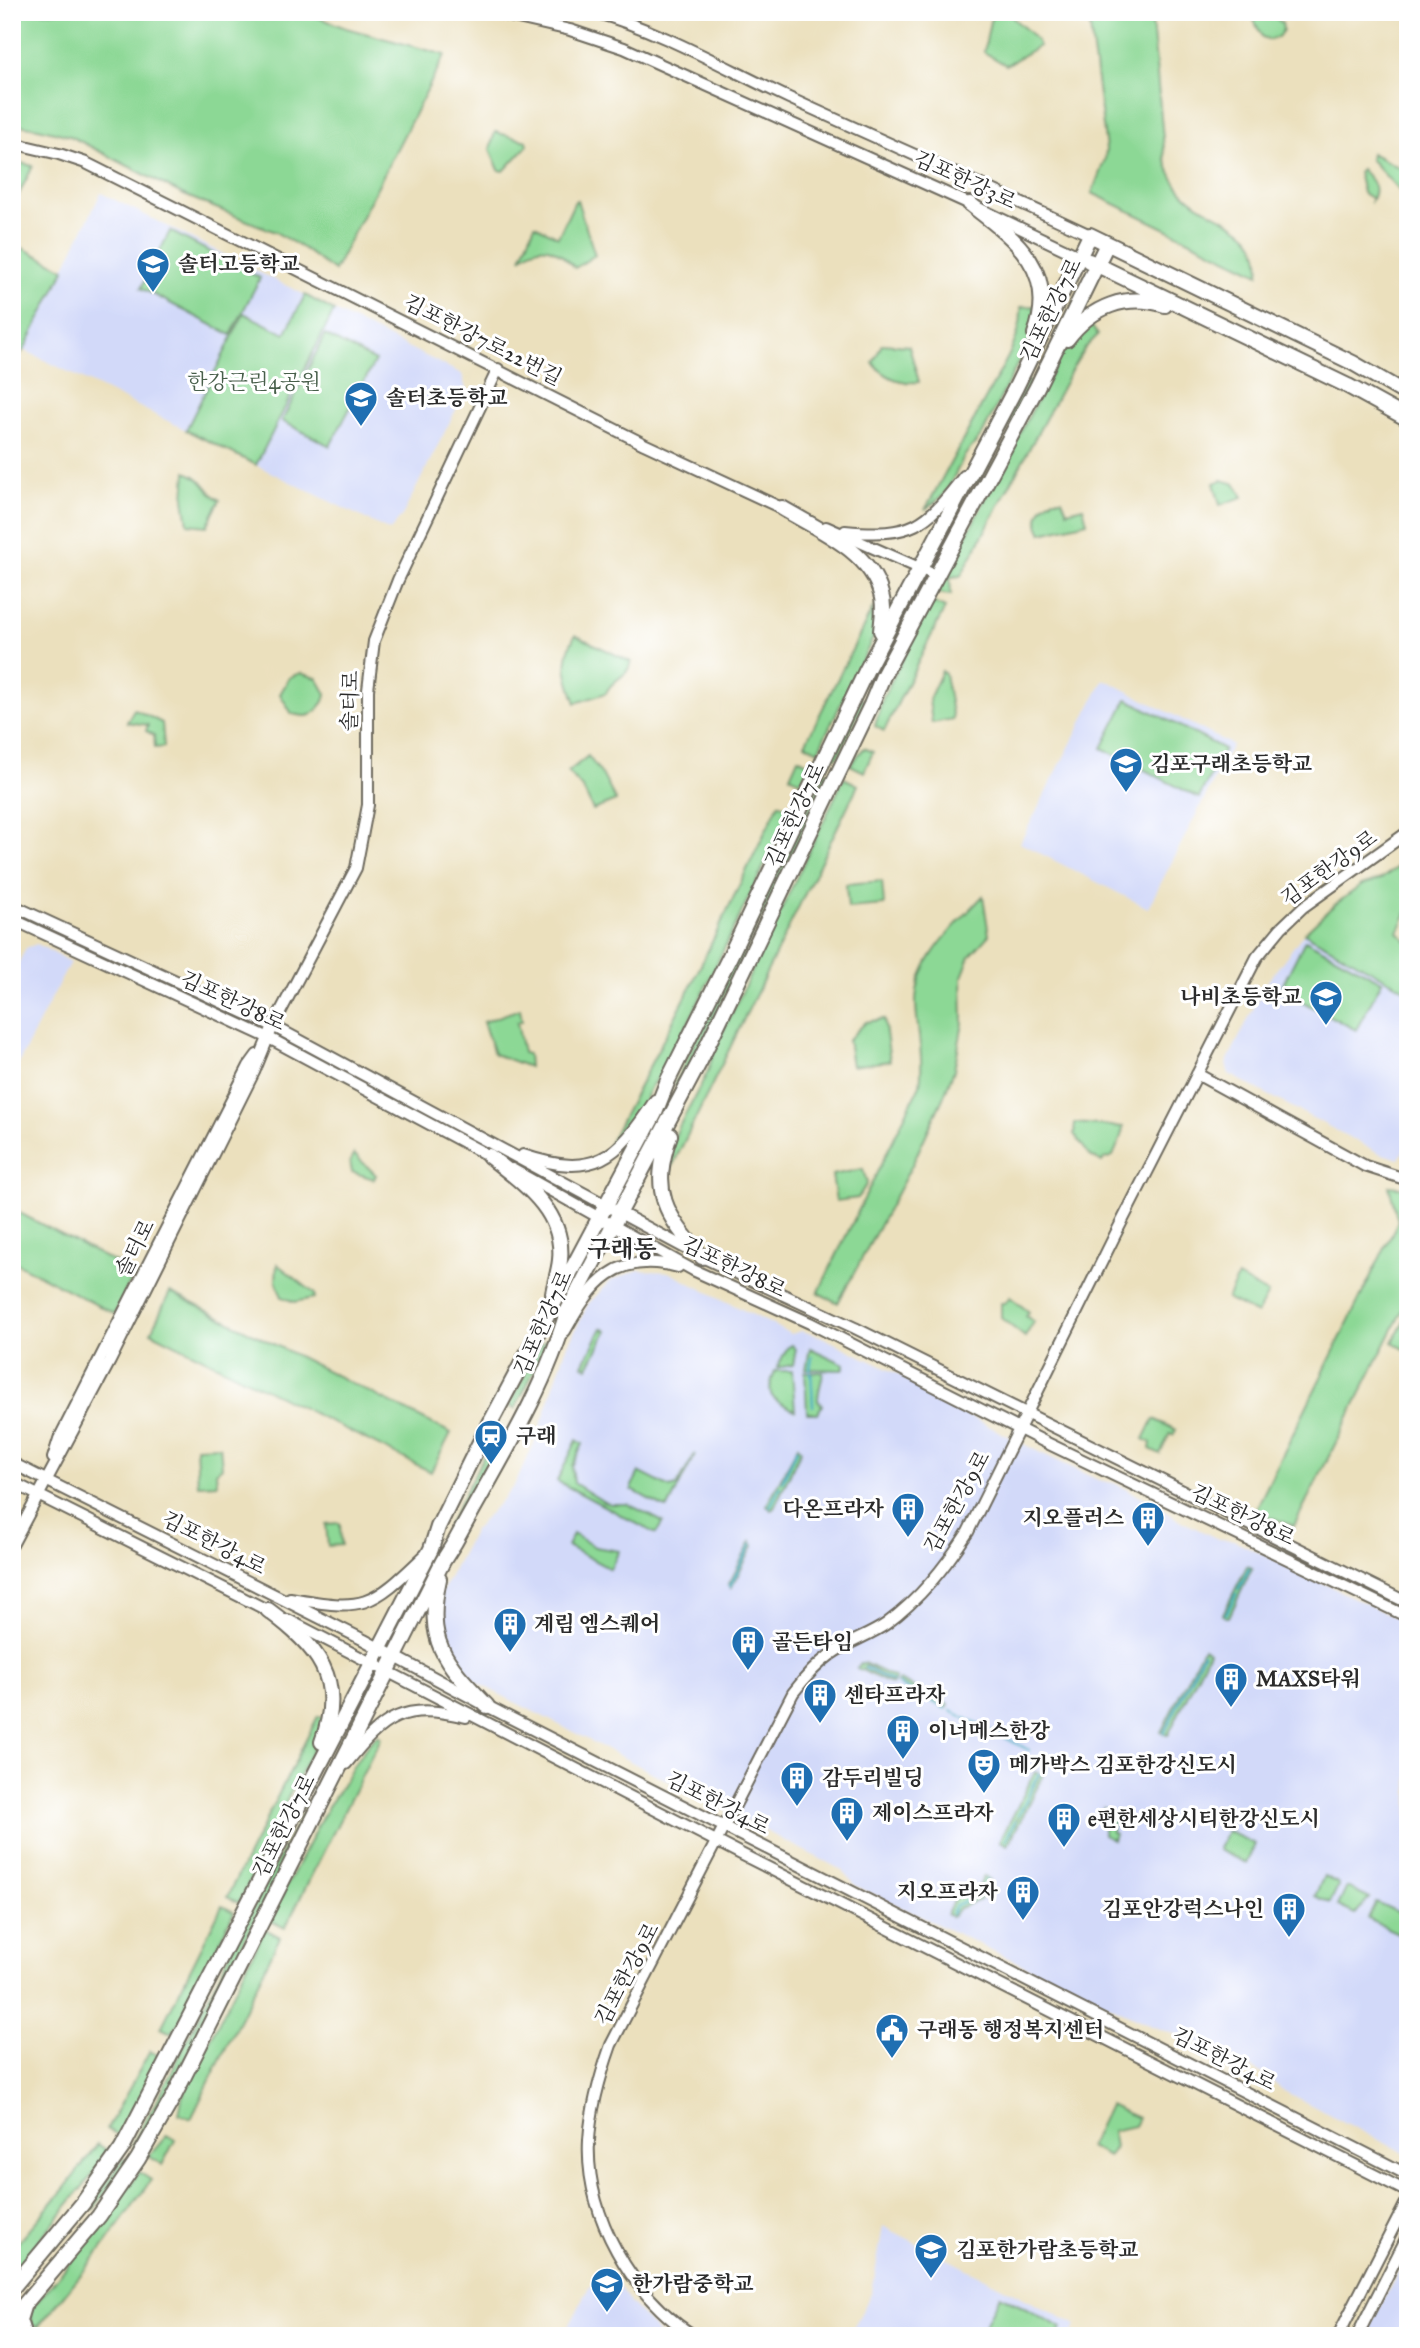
<svg xmlns="http://www.w3.org/2000/svg" width="1420" height="2348" viewBox="0 0 1420 2348" font-family="'IM FELL Great Primer','Noto Serif KR',serif">
<style>
.built{fill:#d2d9f9}
.green{fill:#8cd895;stroke:#5c8260;stroke-width:2}
.lines{fill:none;stroke-linecap:round;stroke-linejoin:round}
.stream{stroke:#41abc0;stroke-width:2.5}
.minor-casing{stroke:#6e6a5e;stroke-width:14}
.major-casing{stroke:#6e6a5e;stroke-width:18}
.minor{stroke:#fff;stroke-width:10}
.major{stroke:#fff;stroke-width:14}
.labels{text-anchor:middle;dominant-baseline:central;stroke-width:6;stroke-linejoin:round;paint-order:stroke}
.street-label{font-size:21px;fill:#2b2b2b;stroke:#fff}
.poi-label{font-size:21px;font-weight:bold;fill:#2b2b2b;stroke:#fff;text-anchor:start}
.park-label{font-size:21px;fill:#485f4b;stroke:#fff}
.quarter-label{font-size:24px;font-weight:bold;fill:#2b2b2b;stroke:#fff}
</style>
<rect width="100%" height="100%" fill="#fff"/>
<filter id="ink" filterUnits="userSpaceOnUse"><feTurbulence type="fractalNoise" baseFrequency=".0143" numOctaves="2"/><feDisplacementMap in="SourceGraphic" scale="14" xChannelSelector="R" yChannelSelector="G"/><feConvolveMatrix kernelMatrix="1 2 1 2 8 2 1 2 1" color-interpolation-filters="sRGB"/></filter>
<filter id="wash" filterUnits="userSpaceOnUse"><feTurbulence type="fractalNoise" baseFrequency=".00686" numOctaves="4" result="noise"/><feDisplacementMap in="SourceGraphic" scale="28" xChannelSelector="R" yChannelSelector="G"/><feGaussianBlur stdDeviation="1.57" result="paint"/><feColorMatrix in="noise" values="0 0 0 0 0 0 0 0 0 0 0 0 0 0 0 0 0 1.4 0 .05"/><feComposite in="paint" operator="in"/></filter>
<g filter="url(#wash)">
<rect width="100%" height="100%" fill="#ebe0bd"/>
<path class="built" d="M101,193L305,295L285,334L244,314L186,430L24,350Z
M334,311L462,374L466,390L403,514L390,531L256,465Z
M1104,679L1232,745L1148,908L1020,843Z
M1304,933L1408,991V1142L1399,1159L1379,1153L1229,1074L1226,1064L1265,985Z
M37,944L70,962L12,1076V976L26,948Z
M638,1270L668,1272L791,1334L801,1331L820,1336L922,1386L942,1402L1037,1451L1098,1480L1114,1483L1154,1503L1177,1519L1218,1539L1234,1540L1408,1624V2155L1284,2091L1263,2074L1211,2047L1152,2026L856,1886L842,1870L464,1676L443,1643L439,1598L446,1584L473,1532L514,1486L536,1440L566,1349L588,1304L612,1280Z
M883,2226L1076,2325L1070,2336H849L872,2292Z
M1408,2252V2336H1366L1378,2311Z
M613,2276L630,2303L661,2336H564L590,2286Z"/>
<path class="green" d="M12,12H304L346,28L445,55L334,271L304,249L275,232L184,195L70,136L38,128L12,124Z
M995,12H1008C1017,25 1033,31 1039,46L1006,65L984,52L990,21Z
M1088,12H1151L1165,159C1169,171 1174,183 1183,192C1210,221 1266,223 1259,274L1092,193L1105,159L1106,149Z
M1257,12H1268L1282,23L1283,30L1278,37L1270,40L1262,37L1254,20Z
M495,132L527,141L528,145L504,171L499,170L490,149Z
M1371,153L1408,172V200L1370,159Z
M12,161L33,166L12,208Z
M1361,169C1370,179 1380,186 1371,201V198L1363,193L1358,172Z
M577,200L595,255L575,268C558,251 544,237 521,258L535,225L558,237L575,201Z
M170,231L260,278L231,335L141,288Z
M12,243L65,269L24,350L14,361L12,360Z
M305,295L334,311L256,465L186,430L244,313L285,334Z
M1035,306L1033,331L1027,345L982,435L965,455L945,494L925,510L1008,357C1016,340 1022,326 1021,307Z
M1089,323L1098,335L1085,348L1072,369L962,574L960,576L950,577L951,595L936,593L1061,355Z
M325,335L375,361L330,446L282,421Z
M882,344L909,346L919,382C901,384 885,377 873,363Z
M1028,380L1031,383L980,482L977,483L975,479Z
M186,472C207,480 206,492 220,500L207,526L188,524L184,499Z
M1222,480L1236,484L1243,497L1220,505L1214,483Z
M1054,499H1062L1067,511L1083,507L1087,522L1042,533C1033,520 1040,504 1054,499Z
M932,602L945,608L884,731L875,726L883,697Z
M873,608L876,632L818,751L805,744Z
M575,635L631,662C628,678 612,678 606,693L576,703C566,675 561,663 575,635Z
M942,671L945,674L953,719L932,723L929,699Z
M300,673L317,678L326,694C325,702 323,703 318,709C309,719 304,716 292,714L280,694L290,677Z
M860,698L864,700V702L838,756L834,758L832,756Z
M1127,699L1224,749L1199,798L1102,748Z
M134,709L162,723L164,747L155,748L154,735L146,731L148,725L127,722Z
M864,748L873,752L864,772L850,765Z
M588,756L603,776L616,801L593,810L583,789L568,772Z
M798,758L812,765L800,781L790,776Z
M826,771L829,774C780,878 731,983 680,1086L676,1087L675,1083Z
M844,778L858,785L668,1175C659,1153 696,1097 706,1075C711,1065 712,1054 717,1044Z
M779,803L788,808L780,833L666,1069L651,1086L634,1122L621,1138L608,1146L685,998Z
M1408,859V911L1398,932L1408,942V991L1304,933L1333,906L1362,885L1381,879Z
M882,881L884,905L848,908L846,884Z
M983,896L989,935L970,956L962,977L963,1023L954,1070L943,1098L912,1165L838,1303L818,1293L920,1085C924,1057 917,1031 916,1004C915,961 956,925 983,896Z
M1305,940L1382,981L1356,1030L1280,990Z
M520,1009L522,1021L517,1022L523,1053L528,1054L529,1067L494,1054L483,1022Z
M884,1019L890,1061L852,1066L848,1040L866,1022Z
M1075,1123L1123,1127C1122,1138 1117,1146 1113,1156L1104,1159L1102,1162L1090,1156L1074,1134Z
M354,1154L376,1175L374,1179L352,1172L350,1162Z
M863,1169L867,1183L858,1198L836,1201L832,1175Z
M1389,1186L1408,1188V1299L1294,1526L1255,1511L1398,1221Z
M12,1209L135,1273L114,1314L12,1261Z
M277,1264L314,1293L315,1298L294,1302L282,1297L276,1281Z
M1238,1277L1268,1294L1257,1314L1227,1299Z
M170,1292L451,1433L431,1472L151,1332Z
M1010,1297L1029,1312L1026,1316L1034,1322L1025,1337L1001,1318V1303H1005Z
M1408,1314V1351H1407L1393,1342Z
M602,1328L607,1331L588,1367L583,1365Z
M545,1341L546,1347L515,1409L509,1406L541,1344Z
M792,1345L796,1349L793,1365L777,1368L787,1348Z
M810,1348L844,1364V1368L842,1370L806,1369Z
M775,1371H792L795,1410C772,1399 764,1398 775,1371Z
M805,1372H823C822,1382 818,1390 818,1400L822,1405L818,1413H807Z
M1154,1419L1176,1430L1173,1435L1170,1434L1160,1454L1150,1449L1151,1443L1144,1439Z
M577,1440L583,1444L572,1466L574,1483L604,1502L610,1504H628L663,1522L656,1534L557,1481Z
M220,1446L222,1467L216,1472L217,1484L198,1485L196,1447Z
M798,1446L801,1450L774,1508L771,1510L767,1505Z
M485,1453L491,1456L452,1530L448,1531L447,1528Z
M695,1454L668,1508L663,1507L632,1490V1486L639,1472L670,1488L677,1486Z
M340,1523L341,1545L328,1546L326,1524Z
M573,1534L595,1547L619,1551L610,1569L567,1546Z
M751,1542L753,1546L731,1588L729,1584Z
M1247,1566L1252,1568L1229,1617H1225L1223,1614Z
M1203,1648L1209,1652L1168,1735L1164,1734L1204,1653L1163,1733L1161,1732Z
M861,1663H864L895,1678L894,1682L866,1666L863,1668L893,1683L892,1685L857,1668Z
M899,1680L949,1705L947,1708L897,1683Z
M318,1716L325,1719L320,1736L289,1795L279,1823L239,1903L227,1897Z
M378,1735L381,1738L285,1928L269,1920L328,1806C347,1783 355,1754 378,1735Z
M1035,1772L1039,1774L1006,1841L1040,1774L1043,1776L1008,1845L1000,1841Z
M322,1775L325,1780L174,2081L148,2129L135,2148L132,2144L161,2093L236,1941Z
M1103,1808L1113,1813L1112,1832L1115,1834L1113,1840L1103,1835Z
M1227,1831L1255,1844L1246,1863L1218,1850Z
M984,1876L990,1880L980,1900L959,1908L952,1917L947,1914L960,1887L975,1895Z
M1324,1876L1339,1884L1330,1903L1315,1896Z
M1347,1887L1370,1898L1355,1914L1338,1906Z
M1376,1902L1408,1917V1929L1404,1936L1368,1919Z
M222,1906L234,1912L182,2019L171,2033L161,2028Z
M265,1929L280,1937L191,2119L179,2114L182,2098L193,2074Z
M150,2051L159,2056L149,2084L120,2136L107,2129Z
M1109,2105L1138,2118L1134,2126L1112,2131L1115,2147L1108,2157L1089,2147Z
M167,2135L175,2140L162,2165L149,2156Z
M98,2144L110,2153L12,2274V2249L64,2189Z
M123,2159H126L127,2162L94,2209H90V2206Z
M139,2172L151,2180L101,2250L37,2328L32,2324L31,2309L105,2221Z
M1000,2295L1062,2328L1058,2336H979Z"/>
<g class="lines">
<path class="stream" d="M810,1369L812,1357
M811,1372L813,1406
M782,1482L797,1449
M770,1507L780,1487
M730,1586L751,1545
M1238,1590L1249,1569
M1226,1614L1236,1594
M865,1668L893,1682
M897,1684L946,1709
M951,1711L991,1731
M996,1733L1029,1750
M1164,1733L1203,1653
M1018,1816L1039,1774
M1006,1840L1015,1821
M952,1914L956,1905L979,1896L987,1880"/>
</g>
</g>
<g filter="url(#ink)">
<g class="lines">
<defs>
<path id="minor" d="M492,12L570,30L624,48L970,204L1085,259
M594,12C662,31 725,68 789,98C889,144 990,188 1090,235
M12,143L59,154L86,163L644,444L788,511
M826,527L935,575
M845,531C912,537 925,527 964,476
M12,905L273,1026L702,1257L855,1328L1408,1603
M12,919L269,1038L495,1159
M1197,1074L1365,1166L1408,1180
M523,1155C594,1179 617,1159 655,1100
M512,1169L693,1270L810,1323L1045,1442L1408,1617
M565,1331C593,1281 617,1251 678,1267
M53,1458L59,1439L249,1066L257,1055
M12,1463L364,1640L487,1706L1408,2175
M12,1482L273,1613
M12,1545L110,1361L254,1072L273,1026L356,868L368,805V690L374,641L398,580L498,369
M290,1598C365,1611 370,1608 424,1556
M288,1620L741,1854L1408,2192
M346,1764C384,1716 403,1702 466,1717
M694,2336C632,2296 585,2215 589,2140C591,2107 600,2076 611,2045L793,1693C803,1680 816,1665 830,1655C847,1642 869,1636 886,1624C920,1599 945,1567 968,1532L1115,1235L1257,957L1281,928L1303,907L1408,832
M1338,2336L1408,2199
M1357,2336L1408,2235"/>
<path id="major" d="M970,204C1014,238 1059,270 1035,334
M1089,261L1348,386L1408,419
M1067,339C1092,306 1126,293 1165,305
M782,508C817,529 870,550 881,594C885,606 882,619 881,631
M670,1135C650,1192 665,1214 702,1257
M489,1156C523,1183 565,1211 560,1260C559,1271 555,1282 553,1293
M439,1579C425,1643 445,1662 487,1706
M268,1610C317,1646 346,1679 322,1742
M12,2288L83,2203L122,2148L431,1549L438,1527L480,1442L655,1113L668,1080L730,956L866,671L1016,387L1090,235L1353,363L1408,395
M23,2307L19,2320L24,2336
M12,2319L99,2216L138,2159L174,2096L443,1561L455,1542C495,1468 544,1393 567,1312L700,1061L871,705L883,676L1037,387L1107,244"/>
</defs>
<use href="#minor" class="minor-casing"/>
<use href="#major" class="major-casing"/>
<use href="#minor" class="minor"/>
<use href="#major" class="major"/>
</g>
</g>
<defs>
<symbol id="school-pin" viewBox="-11 -11 22 30"><path d="M0 17L-7.5 6A9.5 9.5 0 1 1 7.5 6Z" fill="#1f6fb2" stroke="#fff"/><path d="M0-5L7-2L0 1L-7-2ZM-4 1L0 2.5L4 1V4Q0 6-4 4Z" fill="#fff"/></symbol>
<symbol id="station-pin" viewBox="-11 -11 22 30"><path d="M0 17L-7.5 6A9.5 9.5 0 1 1 7.5 6Z" fill="#1f6fb2" stroke="#fff"/><path d="M-3-6H3Q5-6 5-4V2Q5 4 3 4L4.5 6H3L1.5 4h-3L-3 6H-4.5L-3 4Q-5 4-5 2V-4Q-5-6-3-6ZM-3.5-4v3h7v-3ZM-3.5 1v1.5H-2V1ZM2 1v1.5H3.5V1Z" fill="#fff"/></symbol>
<symbol id="building-pin" viewBox="-11 -11 22 30"><path d="M0 17L-7.5 6A9.5 9.5 0 1 1 7.5 6Z" fill="#1f6fb2" stroke="#fff"/><path d="M-4-6H4V6H1V3H-1V6H-4ZM-2.5-4.3h1.7v1.8h-1.7ZM.8-4.3h1.7v1.8H.8ZM-2.5-1h1.7V.8h-1.7ZM.8-1h1.7V.8H.8Z" fill="#fff"/></symbol>
<symbol id="theatre-pin" viewBox="-11 -11 22 30"><path d="M0 17L-7.5 6A9.5 9.5 0 1 1 7.5 6Z" fill="#1f6fb2" stroke="#fff"/><path d="M-5-5.5Q0-4 5-5.5V0Q5 5 0 6Q-5 5-5 0ZM-3.3-2.5H-1v1.5H-3.3ZM1-2.5H3.3v1.5H1ZM-2.8 1Q0 5.5 2.8 1Z" fill="#fff"/></symbol>
<symbol id="civic-pin" viewBox="-11 -11 22 30"><path d="M0 17L-7.5 6A9.5 9.5 0 1 1 7.5 6Z" fill="#1f6fb2" stroke="#fff"/><path d="M-.6-6.5H3V-4.5H.6V-3L4-1V1h2V6H-6V1h2V-1L-.6-3ZM-1.2 2.5V6h2.4V2.5Z" fill="#fff"/></symbol>
</defs>
<g fill-rule="evenodd">
<use href="#school-pin" x="134" y="245" width="38" height="52"/>
<use href="#school-pin" x="342" y="379" width="38" height="52"/>
<use href="#school-pin" x="1107" y="745" width="38" height="52"/>
<use href="#school-pin" x="1307" y="978" width="38" height="52"/>
<use href="#station-pin" x="472" y="1417" width="38" height="52"/>
<use href="#building-pin" x="889" y="1490" width="38" height="52"/>
<use href="#building-pin" x="1129" y="1499" width="38" height="52"/>
<use href="#building-pin" x="491" y="1605" width="38" height="52"/>
<use href="#building-pin" x="729" y="1623" width="38" height="52"/>
<use href="#building-pin" x="1212" y="1660" width="38" height="52"/>
<use href="#building-pin" x="801" y="1676" width="38" height="52"/>
<use href="#building-pin" x="884" y="1712" width="38" height="52"/>
<use href="#theatre-pin" x="965" y="1746" width="38" height="52"/>
<use href="#building-pin" x="778" y="1759" width="38" height="52"/>
<use href="#building-pin" x="828" y="1794" width="38" height="52"/>
<use href="#building-pin" x="1045" y="1800" width="38" height="52"/>
<use href="#building-pin" x="1004" y="1873" width="38" height="52"/>
<use href="#building-pin" x="1270" y="1890" width="38" height="52"/>
<use href="#civic-pin" x="873" y="2011" width="38" height="52"/>
<use href="#school-pin" x="912" y="2231" width="38" height="52"/>
<use href="#school-pin" x="588" y="2265" width="38" height="52"/>
</g>
<g class="labels">
<g class="street-label">
<text transform="translate(965 180) rotate(25)">김포한강3로</text>
<text transform="translate(1051 310) rotate(-64)">김포한강7로</text>
<text transform="translate(483 340) rotate(27)">김포한강7로22번길</text>
<text transform="translate(350 701) rotate(-88)">솔터로</text>
<text transform="translate(795 815) rotate(-65)">김포한강7로</text>
<text transform="translate(1329 868) rotate(-36)">김포한강9로</text>
<text transform="translate(233 1001) rotate(25)">김포한강8로</text>
<text transform="translate(135 1248) rotate(-63)">솔터로</text>
<text transform="translate(734 1267) rotate(26)">김포한강8로</text>
<text transform="translate(543 1323) rotate(-66)">김포한강7로</text>
<text transform="translate(957 1502) rotate(-61)">김포한강9로</text>
<text transform="translate(1243 1515) rotate(26)">김포한강8로</text>
<text transform="translate(214 1543) rotate(27)">김포한강4로</text>
<text transform="translate(718 1803) rotate(27)">김포한강4로</text>
<text transform="translate(284 1826) rotate(-63)">김포한강7로</text>
<text transform="translate(627 1974) rotate(-62)">김포한강9로</text>
<text transform="translate(1224 2059) rotate(27)">김포한강4로</text>
</g>
<g class="poi-label">
<text x="178" y="264">솔터고등학교</text>
<text x="386" y="398">솔터초등학교</text>
<text x="1150" y="764">김포구래초등학교</text>
<text x="1302" y="997" text-anchor="end">나비초등학교</text>
<text x="516" y="1436">구래</text>
<text x="884" y="1509" text-anchor="end">다온프라자</text>
<text x="1124" y="1518" text-anchor="end">지오플러스</text>
<text x="534" y="1624">계림 엠스퀘어</text>
<text x="772" y="1642">골든타임</text>
<text x="1256" y="1679">MAXS타워</text>
<text x="844" y="1695">센타프라자</text>
<text x="928" y="1731">이너메스한강</text>
<text x="1009" y="1765">메가박스 김포한강신도시</text>
<text x="822" y="1778">감두리빌딩</text>
<text x="872" y="1813">제이스프라자</text>
<text x="1088" y="1819">e편한세상시티한강신도시</text>
<text x="998" y="1892" text-anchor="end">지오프라자</text>
<text x="1264" y="1909" text-anchor="end">김포안강럭스나인</text>
<text x="917" y="2030">구래동 행정복지센터</text>
<text x="956" y="2250">김포한가람초등학교</text>
<text x="632" y="2284">한가람중학교</text>
</g>
<g class="park-label">
<text x="254" y="382">한강근린4공원</text>
</g>
<g class="quarter-label">
<text x="622" y="1249">구래동</text>
</g>
</g>
<rect width="1420" height="2348" fill="none" stroke="#fff" stroke-width="42"/>
</svg>
